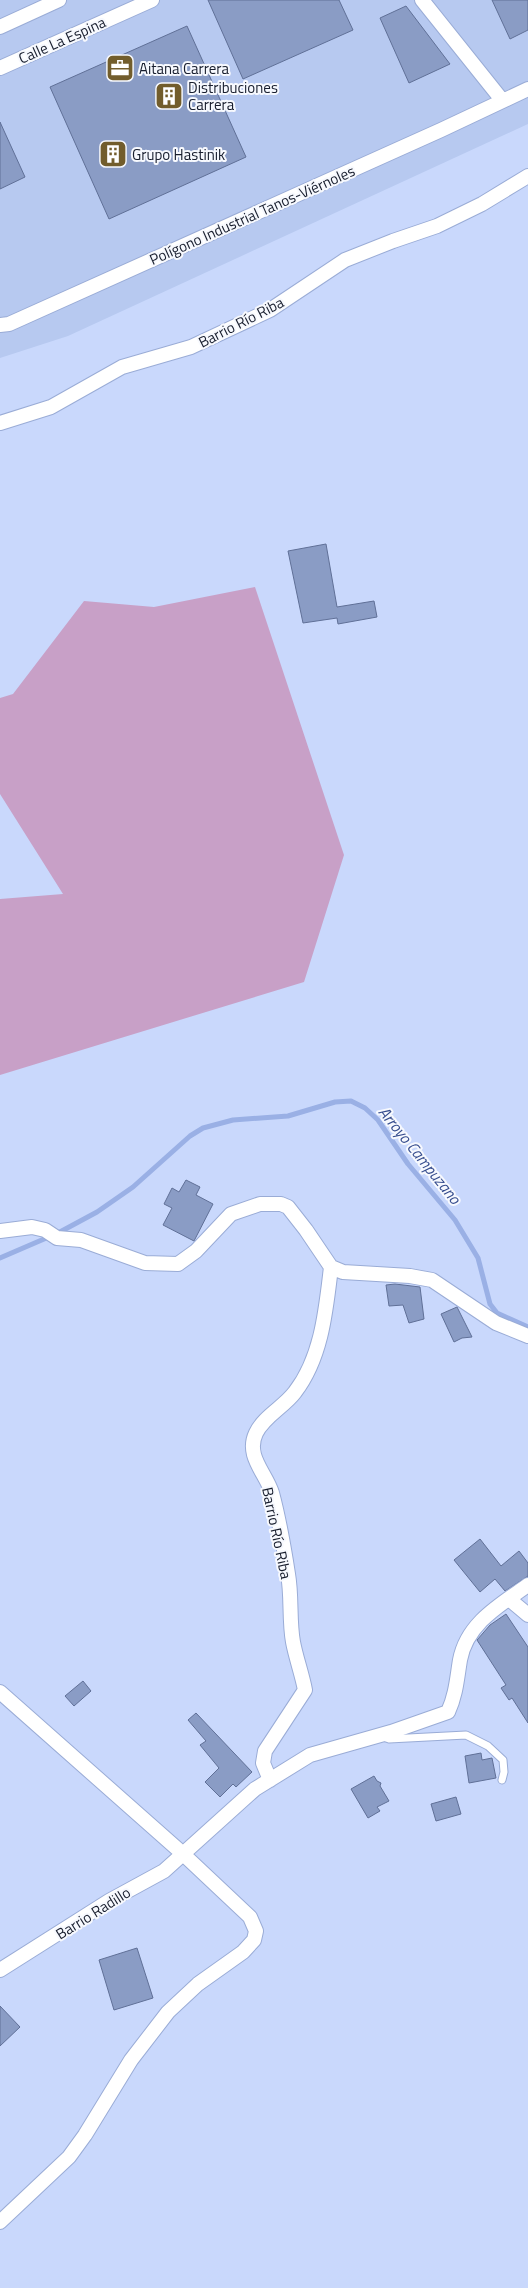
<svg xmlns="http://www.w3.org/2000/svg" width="528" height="2288" viewBox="0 0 528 2288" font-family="'Titillium Web',sans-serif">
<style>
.built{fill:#b7c9f0}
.green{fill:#c8a0c7}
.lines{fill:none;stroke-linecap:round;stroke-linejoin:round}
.stream{stroke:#9ab0e5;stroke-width:5}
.building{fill:#8a9cc5;stroke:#607097}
.lane-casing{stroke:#9aacd6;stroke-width:9}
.street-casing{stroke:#9aacd6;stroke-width:16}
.lane{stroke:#fff;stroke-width:7}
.street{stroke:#fff;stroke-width:14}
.labels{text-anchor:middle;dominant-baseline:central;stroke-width:4;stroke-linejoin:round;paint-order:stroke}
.street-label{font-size:15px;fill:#171d2d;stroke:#f7f9fe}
.poi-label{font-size:15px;fill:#171d2d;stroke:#f7f9fe;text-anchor:start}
.water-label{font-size:16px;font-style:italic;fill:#364d8e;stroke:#f7f9fe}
</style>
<rect width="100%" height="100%" fill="#c9d8fc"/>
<path class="built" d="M0,0H528V124L68,336L0,358Z"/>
<path class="green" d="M255,587L344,855L304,982L0,1075V899L63,894L0,794V698L13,694L84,601L154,607Z"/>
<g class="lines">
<path class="stream" d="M0,1258L58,1233L97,1212L133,1187L190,1136L203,1128L233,1120L288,1116L335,1102L351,1101L365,1108L378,1120L408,1164L455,1220L478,1258L490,1304L497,1313L528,1327"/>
</g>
<path class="building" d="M208,0H339L353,30L243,79Z
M492,0H528V30L510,39Z
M406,6L450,64L409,83L380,18Z
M187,26L246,157L109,219L50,87Z
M0,122L25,177L0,189Z
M326,544L337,607L374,601L377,617L338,624L337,618L303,623L288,551Z
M186,1180L200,1187L196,1195L213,1204L194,1241L163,1225L172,1208L164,1204L172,1188L179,1192Z
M395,1284L420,1287L424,1319L409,1323L403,1305L389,1306L386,1285Z
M457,1307L472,1337L462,1338L454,1342L441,1314Z
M480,1539L501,1566L519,1551L528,1563V1576L505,1591L495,1579L480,1592L454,1560Z
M506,1614L528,1647V1723L512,1698L509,1700L501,1688L506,1685L477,1640L490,1625Z
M83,1681L91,1691L74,1706L65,1696Z
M196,1713L252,1772L236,1787L233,1784L220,1797L205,1782L219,1768L200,1745L206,1741L188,1720Z
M481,1753L482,1760L492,1758L496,1778L469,1783L465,1756Z
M374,1776L377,1781L381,1783L380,1786L389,1801L377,1807L380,1811L368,1818L351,1789Z
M456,1797L461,1814L436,1821L431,1804Z
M137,1948L153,1998L114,2010L99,1960Z
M0,2006L20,2027L0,2046Z"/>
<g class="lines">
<defs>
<path id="lane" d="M383,1737L389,1739L466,1735L488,1746L503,1760L504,1772L502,1780"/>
<path id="street" d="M422,0L502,100
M0,27L59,0
M0,68L152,0
M0,325L9,324L441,130L528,89
M0,423L51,407L122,367L191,347L270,310L345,260L393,241L437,226L482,204L528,176
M0,1231L32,1227L45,1230L57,1238L81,1240L145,1263L178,1264L196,1251L231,1214L260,1204H281L288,1207L306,1230L331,1267L343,1272L410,1276L432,1280L496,1323L528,1336
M509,1599L528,1615
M0,1692L182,1853L250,1917L256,1931L254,1940L243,1952L198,1984L168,2012L131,2060L85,2135L69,2157L0,2222
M270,1780L263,1763L265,1751L305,1690C302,1674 296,1658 293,1642C289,1620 292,1597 288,1574C284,1548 279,1519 272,1493C266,1473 245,1456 256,1433C264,1416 284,1407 295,1392C322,1357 326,1309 331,1267
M0,1970L109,1901L164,1871L255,1789L310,1755L391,1732L448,1712C456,1695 457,1678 460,1660C467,1623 500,1605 528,1585"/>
</defs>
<use href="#lane" class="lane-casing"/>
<use href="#street" class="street-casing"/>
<use href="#lane" class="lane"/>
<use href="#street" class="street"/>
</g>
<defs>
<symbol id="office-square" viewBox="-11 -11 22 22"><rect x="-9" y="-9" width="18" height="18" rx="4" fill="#725d2c" stroke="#f7f9fe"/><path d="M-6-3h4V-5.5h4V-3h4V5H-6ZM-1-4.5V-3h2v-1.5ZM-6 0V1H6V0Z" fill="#fff"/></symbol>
<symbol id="building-square" viewBox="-11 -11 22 22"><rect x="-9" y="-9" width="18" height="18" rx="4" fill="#725d2c" stroke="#f7f9fe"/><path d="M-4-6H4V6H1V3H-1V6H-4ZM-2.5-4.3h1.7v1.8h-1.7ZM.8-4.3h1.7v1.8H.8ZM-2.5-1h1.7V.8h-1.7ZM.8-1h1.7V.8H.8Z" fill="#fff"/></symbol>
</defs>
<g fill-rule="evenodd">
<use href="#office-square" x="104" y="52" width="32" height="32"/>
<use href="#building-square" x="153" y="80" width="32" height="32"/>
<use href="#building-square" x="97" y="138" width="32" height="32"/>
</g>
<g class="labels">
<g class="street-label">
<text transform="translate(62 40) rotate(-24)">Calle La Espina</text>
<text transform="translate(252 215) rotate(-24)">Polígono Industrial Tanos-Viérnoles</text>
<text transform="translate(241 322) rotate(-27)">Barrio Río Riba</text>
<text transform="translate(277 1533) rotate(78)">Barrio Río Riba</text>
<text transform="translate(93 1913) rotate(-32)">Barrio Radillo</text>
</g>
<g class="poi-label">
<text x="139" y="68">Aitana Carrera</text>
<text x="188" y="87">Distribuciones<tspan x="188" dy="17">Carrera</tspan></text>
<text x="132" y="154">Grupo Hastinik</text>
</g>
<g class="water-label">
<text transform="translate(420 1155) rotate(51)">Arroyo Campuzano</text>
</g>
</g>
</svg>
